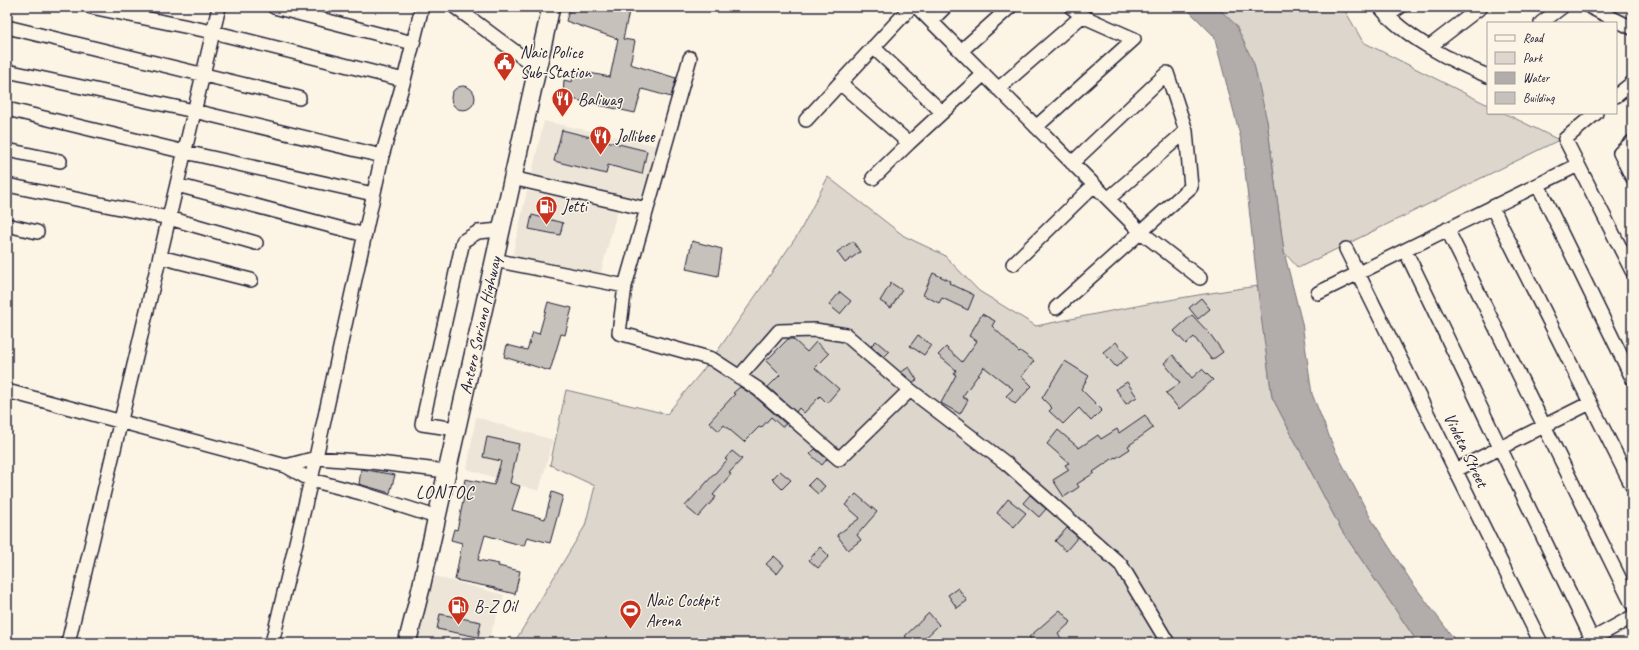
<svg xmlns="http://www.w3.org/2000/svg" width="1639" height="650" viewBox="0 0 1639 650" font-family="Caveat,sans-serif">
<style>
.built{fill:#ece5d8}
.green{fill:#dcd6cc;stroke:#7f7c84}
.water{fill:#b2adab;stroke:#78757e}
.building{fill:#c6c1bb;stroke:#22223b}
.lines{fill:none;stroke-linecap:round;stroke-linejoin:round}
.minor-casing{stroke:#22223b;stroke-width:16}
.major-casing{stroke:#22223b;stroke-width:20}
.minor{stroke:#fcf5e5;stroke-width:13}
.major{stroke:#fcf5e5;stroke-width:17}
.labels{text-anchor:middle;dominant-baseline:central;stroke-width:3;stroke-linejoin:round;paint-order:stroke}
.poi-label{font-size:17px;fill:#22223b;stroke:#fcf5e5;text-anchor:start}
.street-label{font-size:17px;fill:#22223b;stroke:#fcf5e5}
.neighbourhood-label{font-size:18px;letter-spacing:1px;fill:#22223b;stroke:#fcf5e5}
</style>
<rect width="100%" height="100%" fill="#fcf5e5"/>
<filter id="ink" filterUnits="userSpaceOnUse"><feTurbulence type="fractalNoise" baseFrequency=".025" numOctaves="2"/><feDisplacementMap in="SourceGraphic" scale="8" xChannelSelector="R" yChannelSelector="G"/><feConvolveMatrix kernelMatrix="1 2 1 2 8 2 1 2 1" color-interpolation-filters="sRGB"/></filter>
<g filter="url(#ink)">
<path class="built" d="M544,121L658,146L643,203L531,177Z
M527,191L618,208L600,276L516,260L513,253Z
M476,417L553,440L539,491L467,469Z
M430,575L504,595L487,643H412Z"/>
<path class="green" d="M1217,7H1343L1363,42L1488,105V113H1504L1559,140L1298,268L1284,252L1267,121Z
M828,177L904,236L944,255L979,291L1036,326C1110,311 1183,296 1258,286L1272,397L1342,531L1418,643H514L585,526L595,486L550,465L566,390L667,414L712,359L799,233Z"/>
<path class="water" d="M1185,7H1217L1236,25L1254,64L1267,121L1284,252L1302,323L1312,394L1334,448L1370,517L1411,581L1457,643H1418L1342,531L1272,397L1260,309L1242,143L1214,36Z"/>
<path class="building" d="M570,7H630L623,39L635,41L630,64L676,78L671,97L642,89L635,113L563,97L564,80L572,82L574,70L610,77L618,39L566,21Z
M451 98a12 12 0 1 1 24 0a12 12 0 1 1-24 0Z
M562,130L647,151L642,174L608,165L606,174L554,161Z
M532,215L563,223L560,235L529,229Z
M692,241L722,249L718,276L686,269Z
M853,241L860,252L845,263L837,252Z
M933,273L950,281L949,283L974,295L968,310L942,298L939,303L923,295Z
M891,283L902,290L891,308L880,301Z
M840,292L851,301L840,314L829,305Z
M1201,298L1210,309L1198,319L1189,308Z
M548,302L572,308L565,335L561,334L550,371L504,357L507,345L527,350L533,332L539,334Z
M982,314L995,321L992,326L1019,352L1020,351L1034,361L1022,376L1032,386L1015,404L1006,396L1013,389L984,367L962,397L968,400L960,414L941,403L956,375L954,374L956,370L938,355L946,347L962,362L977,341L969,336Z
M1192,315L1210,334L1223,352L1212,360L1194,337L1186,344L1174,331Z
M918,335L931,345L924,355L910,346Z
M788,339H793L807,352L816,342L829,354L815,368L839,389L827,403L820,396L804,413L799,408L796,412L768,387L780,375L766,361Z
M876,341L889,352L884,357L871,346Z
M1116,342L1128,357L1116,367L1103,352Z
M1173,355L1192,378L1202,369L1213,380L1179,409L1166,393L1180,383L1164,363Z
M1065,361L1089,376L1081,389L1102,410L1091,421L1079,408L1063,424L1049,411L1052,408L1042,398Z
M909,367L917,380L913,382L901,372Z
M1127,382L1137,397L1126,404L1116,389Z
M740,387L753,395L786,424L782,427L771,417L761,428L759,427L744,442L724,425L719,431L709,422L735,394L733,393Z
M1145,415L1153,428L1128,446L1130,449L1116,458L1115,457L1093,472L1094,473L1077,484L1079,487L1064,497L1053,480L1069,470L1065,465L1069,463L1047,444L1058,430L1079,448L1098,435L1101,439L1117,429L1119,433Z
M487,437L519,444L510,483L520,486L512,510L545,519L552,492L563,496L550,543L527,537L524,546L485,535L478,560L499,564L498,566L520,571L515,594L495,589V588L455,580L462,543L451,540L454,529L457,530L464,497L462,496L465,479L494,485L501,461L483,457Z
M815,449L827,459L822,465L810,454Z
M732,451L742,459L729,473L731,474L713,495L716,497L698,517L685,506L727,460L725,459Z
M361,469L395,475L390,493L359,484Z
M780,471L791,480L782,489L772,479Z
M815,478L825,486L818,494L808,485Z
M856,494L877,512L857,535L861,540L848,550L837,535L860,518L845,505Z
M1030,495L1046,509L1039,517L1023,503Z
M1008,499L1026,513L1014,527L997,513Z
M1067,528L1078,537L1066,551L1055,541Z
M820,547L829,556L818,568L809,560Z
M774,556L784,565L777,574L766,564Z
M958,588L967,601L957,608L948,595Z
M1060,610L1071,622L1058,634L1065,643H1035L1029,637Z
M929,613L939,625L920,643H911L905,636Z
M440,614L481,622L478,637L437,629Z"/>
<g class="lines">
<defs>
<path id="minor" d="M91,7L213,32L404,80
M274,7L413,43
M455,7L537,68
M911,7L840,83L909,143L984,74
M917,7L1141,232L1200,278
M1380,7C1404,37 1453,62 1488,76
M1590,7L1632,28
M1387,16L1400,7
M931,21L945,7
M1541,23L1562,7
M7,27L299,98
M873,47L942,112
M1429,47L1481,7
M961,51L1010,7
M7,71L194,111L382,156
M998,89L1082,16
M1616,96L1632,83
M7,109L185,152L373,194
M1596,113L1565,139L1632,271
M806,120L840,83
M1036,127L1134,39L1082,16L1071,7
M1632,142L1620,153L1632,177
M7,150L60,161
M512,178L647,209
M873,178L909,143
M7,185L169,218L256,243
M177,185L365,235
M1538,185L1632,378
M1108,199L1186,131
M1492,207L1632,486
M7,225L37,232
M1447,229L1632,604
M1346,249L1541,643
M1405,250L1592,639
M160,257L251,280
M494,260L625,286L619,333L712,359L758,389L839,459L910,390L1007,464L1121,565L1168,643
M1013,264L1094,185
M625,286L690,58
M1318,293L1578,165
M1056,308L1191,187L1186,131L1167,73L1072,163
M739,377L779,331L815,330L846,335L910,390
M7,391L286,466L311,480L361,493L436,517
M456,429L422,424L463,241L478,232L500,230
M286,466L316,458L371,462L446,471
M1456,470L1590,403
M68,643L219,7
M272,643L311,480L382,156L404,80L422,7
M1585,643L1632,617"/>
<g id="major">
<path id="s1" d="M407,643L421,588L551,7"/>
</g>
</defs>
<use href="#minor" class="minor-casing"/>
<use href="#major" class="major-casing"/>
<use href="#minor" class="minor"/>
<use href="#major" class="major"/>
</g>
</g>
<defs>
<symbol id="civic-pin" viewBox="-11 -11 22 30"><path d="M0 17L-7.5 6A9.5 9.5 0 1 1 7.5 6Z" fill="#c8321e" stroke="#fcf5e5"/><path d="M-.6-6.5H3V-4.5H.6V-3L4-1V1h2V6H-6V1h2V-1L-.6-3ZM-1.2 2.5V6h2.4V2.5Z" fill="#fff"/></symbol>
<symbol id="restaurant-pin" viewBox="-11 -11 22 30"><path d="M0 17L-7.5 6A9.5 9.5 0 1 1 7.5 6Z" fill="#c8321e" stroke="#fcf5e5"/><path d="M-5-6h1v4h1v-4h1v4h1v-4h1v5L-1.5 .5V6h-2V.5L-5-1ZM5-6V6H3V1.5H1.5Q1.5-4 5-6Z" fill="#fff"/></symbol>
<symbol id="fuel-pin" viewBox="-11 -11 22 30"><path d="M0 17L-7.5 6A9.5 9.5 0 1 1 7.5 6Z" fill="#c8321e" stroke="#fcf5e5"/><path d="M-5.5-6h7V0h2V4h1.3V-2.5L3-4.5l.8-.8L6-3V5H2.5V1h-1V6h-7ZM-4.2-4.7v3.2H.2V-4.7Z" fill="#fff"/></symbol>
<symbol id="stadium-pin" viewBox="-11 -11 22 30"><path d="M0 17L-7.5 6A9.5 9.5 0 1 1 7.5 6Z" fill="#c8321e" stroke="#fcf5e5"/><path d="M0-5a6.5 5 0 1 0 0 10a6.5 5 0 1 0 0-10ZM-3.5-1.8h7v3.6h-7Z" fill="#fff"/></symbol>
</defs>
<g fill-rule="evenodd">
<use href="#civic-pin" x="492" y="50" width="25" height="34"/>
<use href="#restaurant-pin" x="550" y="86" width="25" height="34"/>
<use href="#restaurant-pin" x="588" y="124" width="25" height="34"/>
<use href="#fuel-pin" x="534" y="194" width="25" height="34"/>
<use href="#fuel-pin" x="446" y="594" width="25" height="34"/>
<use href="#stadium-pin" x="618" y="598" width="25" height="34"/>
</g>
<g class="labels">
<g class="poi-label">
<text x="520" y="52">Naic Police<tspan x="520" dy="20">Sub-Station</tspan></text>
<text x="578" y="99">Baliwag</text>
<text x="616" y="136">Jollibee</text>
<text x="562" y="206">Jetti</text>
<text x="646" y="600">Naic Cockpit<tspan x="646" dy="20">Arena</tspan></text>
<text x="474" y="606">B-Z Oil</text>
</g>
<g class="street-label">
<text stroke="none"><textPath href="#s1" startOffset="326">Antero Soriano Highway</textPath></text>
<text transform="translate(1466 450) rotate(64)">Violeta Street</text>
</g>
<g class="neighbourhood-label">
<text x="445" y="492">LONTOC</text>
</g>
</g>
<rect width="1639" height="650" fill="none" stroke="#fcf5e5" stroke-width="24"/>
<rect x="12" y="12" width="1615" height="626" fill="none" stroke="#22223b" stroke-width="1.5" filter="url(#ink)"/>
<rect x="1487" y="22" width="130" height="92" fill="#fcf5e5" stroke="#a5a1a1"/>
<rect x="1495" y="35" width="20" height="6" fill="#fcf5e5" stroke="#a5a1a1"/>
<text x="1523" y="42" font-size="12" fill="#22223b">Road</text>
<rect x="1495" y="52" width="20" height="12" fill="#dcd6cc" stroke="#a5a1a1"/>
<text x="1523" y="62" font-size="12" fill="#22223b">Park</text>
<rect x="1495" y="72" width="20" height="12" fill="#b2adab" stroke="#a5a1a1"/>
<text x="1523" y="82" font-size="12" fill="#22223b">Water</text>
<rect x="1495" y="92" width="20" height="12" fill="#c6c1bb" stroke="#a5a1a1"/>
<text x="1523" y="102" font-size="12" fill="#22223b">Building</text>
</svg>
